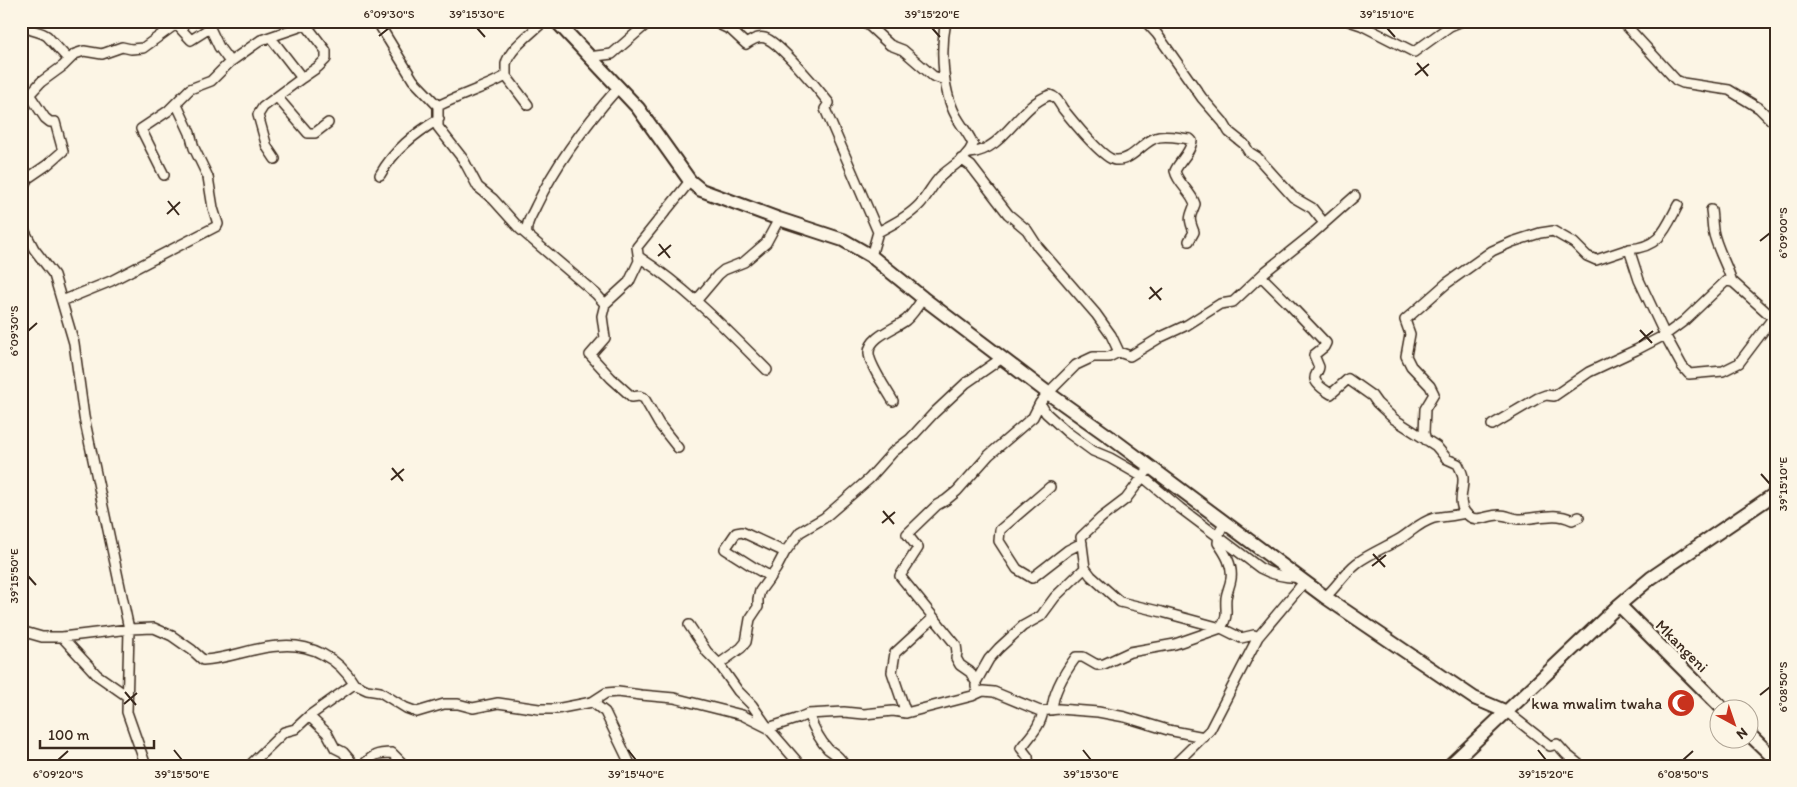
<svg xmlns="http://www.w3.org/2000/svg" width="1797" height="787" viewBox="0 0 1797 787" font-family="Itim,sans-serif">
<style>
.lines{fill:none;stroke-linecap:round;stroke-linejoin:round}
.street-casing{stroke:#3b2a1e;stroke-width:12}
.secondary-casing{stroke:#3b2a1e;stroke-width:16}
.street{stroke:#fcf5e5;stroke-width:9}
.secondary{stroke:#fcf5e5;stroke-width:12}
.ticks{fill:none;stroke:#3b2a1e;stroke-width:2}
.labels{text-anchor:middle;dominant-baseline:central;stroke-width:4.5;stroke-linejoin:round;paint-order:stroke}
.street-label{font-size:16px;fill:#3b2a1e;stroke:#fcf5e5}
.poi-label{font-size:16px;fill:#3b2a1e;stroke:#fcf5e5;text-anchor:end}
.neatline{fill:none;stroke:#3b2a1e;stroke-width:2}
.ticks-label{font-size:12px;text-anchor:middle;fill:#3b2a1e}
</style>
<rect width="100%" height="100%" fill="#fcf5e5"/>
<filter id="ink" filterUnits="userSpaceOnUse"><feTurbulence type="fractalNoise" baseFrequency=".02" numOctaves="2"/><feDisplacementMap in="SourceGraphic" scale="10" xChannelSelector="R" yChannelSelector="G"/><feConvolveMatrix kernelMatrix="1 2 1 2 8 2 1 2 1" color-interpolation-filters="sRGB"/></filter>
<g filter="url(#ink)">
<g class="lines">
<defs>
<path id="street" d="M377,21L413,80L438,106C460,95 484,88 506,76C506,72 506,68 506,64C509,49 533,32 544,21
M712,21L731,30L746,44C752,40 758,36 765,38C779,42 818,89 829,103L825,109L878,232
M864,21L890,45L903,50L933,76L945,80
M1145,21L1157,34L1202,98L1223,122L1229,132L1244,144L1249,152L1257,157L1293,197L1312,208L1324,223
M1349,21L1361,25L1414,52L1450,26L1462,21
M1622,21L1676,80L1683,83L1729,90L1759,108L1776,125
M21,24C32,33 39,30 47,36L69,60
M271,38L302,78L263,107L258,115L267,147L275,159
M588,57L612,54L650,21
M506,76L528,105
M302,78L318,67L326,59V51L307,26
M21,82L45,118L50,122H55L63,151L47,165L28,178L21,190
M29,95L41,82L63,66L75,54L84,51L102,54L122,47L131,49L143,48L176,24L191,40L210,28L219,47L230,62
M277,97L308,133H315L328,123
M438,106V127L463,159L478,187L493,199L520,229L596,294L605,304
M970,153C1005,150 1018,106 1050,95C1057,97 1059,103 1063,109C1071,119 1103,159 1115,160C1133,162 1144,139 1159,137C1168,135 1180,138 1190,139L1192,141C1190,154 1180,160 1175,171C1178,184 1191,191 1195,204C1190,218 1188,217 1194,232L1189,241
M961,159L971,166L1008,214L1027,230L1038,247L1096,314L1111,335L1119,352
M164,175L141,129L168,111L190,89L211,81L230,62L261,40L317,21
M380,175C394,150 414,134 439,119
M21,197L22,226L34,249L54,275L74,343L84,417L129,629L127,712L146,766
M1711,210C1712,216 1712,223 1713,230C1716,248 1727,264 1732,282
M527,235C525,224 532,215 536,206C557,162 586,124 618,88
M1629,249C1660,247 1665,230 1678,205
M871,256L878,232C893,224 909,216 920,204C928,195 933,184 941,176C952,166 968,158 973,144C969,135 964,129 959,121C942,95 940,50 946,21
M639,257C687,288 727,330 767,370
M1261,276L1289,304L1326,343L1324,347L1314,355L1319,367C1319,371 1314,375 1315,379C1316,385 1326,391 1331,394L1348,379L1372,396L1377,403L1394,419L1436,446L1447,459L1458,464C1460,469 1463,473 1463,478C1464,489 1457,502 1465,512C1475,526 1488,514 1500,515C1507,515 1513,519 1519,519C1538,519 1554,511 1572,520L1579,517
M62,301L111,281L217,226L218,224L213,208L208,177L194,148L190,133L176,103
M696,301L718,275L724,270L744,262L766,243L779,219
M893,401C887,390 868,363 869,352C870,336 895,329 906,320C913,314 918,306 923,298
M1040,403L1046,413L1067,432L1093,451L1110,458L1143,477L1180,508L1260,568C1273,575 1284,578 1299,577
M1492,425L1538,398L1546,395L1554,396L1589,372L1636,350L1665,335L1684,321L1726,281L1733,282L1772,317
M1426,440L1424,433L1425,409L1434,394L1430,386L1411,366L1406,356L1410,334L1405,320L1447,283L1492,251L1512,242L1540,233L1553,231L1574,243L1587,256L1596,260L1629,249L1639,280L1665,335L1682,366L1689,374L1723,371L1739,363L1776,314
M678,448L659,424L644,398L639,396L632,397L611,378L590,355L605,338L602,316L605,304L629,282L639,261L637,247L690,181
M1150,467L1126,499L1101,518L1081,537L1085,568L1091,576L1120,602L1162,612L1221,628L1241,638L1254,635L1258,637
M1050,487L1000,530L999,541L1017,569L1032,578L1068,550L1082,543
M771,577L755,568L725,549L736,533L742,532L785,552
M1325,597C1337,587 1344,573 1357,563C1369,554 1384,548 1398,540C1410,533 1420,522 1434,518C1445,516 1455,516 1465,513
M689,625L707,652L719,664L738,691L752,705L768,728L801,766
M21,631L42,637H62L129,629L154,628L172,636L192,650L203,660C229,659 253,647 279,646C310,643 339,658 354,684
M62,637L97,675L127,696
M719,664L741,648L746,642L750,619L758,607V599L760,591L776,569L785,552L800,532L824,518L853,493L869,479L893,452L910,439L934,413L966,383L1002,358
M976,682L970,672L960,665L956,658L957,652L956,645L900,576L918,548L907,534L937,505L946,500L957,491L989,455L1033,417L1040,403L1048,393L1076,365L1093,357H1109L1119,352L1130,356L1161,337L1187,325L1220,304L1233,302L1266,271L1311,235L1355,196
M976,687V682L989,659L999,648L1023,626L1041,616L1055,597L1085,568
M592,702L605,712L631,766
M1052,710C1053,691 1065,672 1076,657H1083L1097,665L1104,664L1130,652L1175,644L1221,628C1229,614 1225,612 1226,598C1227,591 1230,586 1231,579C1233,565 1225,553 1218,543L1219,534L1224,522
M1507,712L1550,746L1557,744L1566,754L1581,766
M906,713L892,672L895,653L933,618
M808,714C812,724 820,741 828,749C836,755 839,756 845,766
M309,716L327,733L335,748L343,752L355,766
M249,766L284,732L295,729L309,716L354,684L367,690L380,692L406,708L417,712L444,704H458L473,708L498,703L539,709H556L592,702L606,693L618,692L641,695L674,698L742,715L768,728L796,719L808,714L844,712L864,714L893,711L906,713L972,696L983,691L994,692L1040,711L1059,709L1098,712L1125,717L1168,730L1204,737
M362,766C373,755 376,753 392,753L405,766
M1029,766L1028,757L1021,748C1030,736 1041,726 1043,711
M1173,766L1210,730L1258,637L1305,581"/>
<path id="secondary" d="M556,21L638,108L690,181L701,190L779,219L843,240L871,256L923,298L1048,393L1114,440L1325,597L1474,698L1507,712
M1619,605L1724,710
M1750,735L1776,760
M1449,766L1619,605L1651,578L1776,493"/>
</defs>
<use href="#street" class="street-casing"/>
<use href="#secondary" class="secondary-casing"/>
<use href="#street" class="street"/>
<use href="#secondary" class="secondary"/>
</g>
</g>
<path class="ticks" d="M477,28L485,37M932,28L940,37M1387,28L1395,37M379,36L389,28M1417,63L1428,76M1415,75L1429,64M168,201L179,215M167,214L180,202M1760,241L1770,233M659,244L670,258M658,256L671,245M1150,287L1161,300M1149,299L1162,288M1640,330L1652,343M28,331L37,323M1639,342L1653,331M392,468L403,481M1761,474L1770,484M391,480L404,469M883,511L894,524M882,523L895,512M1373,554L1385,567M1372,566L1386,555M28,576L36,585M125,692L136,705M1760,695L1770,687M124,704L137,693M174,750L182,760M628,750L636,760M1083,750L1091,760M1538,750L1546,760M58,760L68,751M1683,760L1693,751"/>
<defs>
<symbol id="mosque-disc" viewBox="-11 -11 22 22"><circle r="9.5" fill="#c8321e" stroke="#fcf5e5"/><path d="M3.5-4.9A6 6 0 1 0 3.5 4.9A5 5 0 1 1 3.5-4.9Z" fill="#fff"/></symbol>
</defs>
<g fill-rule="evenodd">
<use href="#mosque-disc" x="1665" y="687" width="32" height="32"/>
</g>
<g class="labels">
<g class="street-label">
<text transform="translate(1682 646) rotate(45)">Mkangeni</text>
</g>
<g class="poi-label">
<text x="1662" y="703">kwa mwalim twaha</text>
</g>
</g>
<rect width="1797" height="787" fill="none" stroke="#fcf5e5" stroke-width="55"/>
<g transform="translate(1734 724) rotate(140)"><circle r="24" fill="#fcf5e5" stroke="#afa495"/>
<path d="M0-4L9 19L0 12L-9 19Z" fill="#c8321e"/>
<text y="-8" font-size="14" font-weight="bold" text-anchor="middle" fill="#3b2a1e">N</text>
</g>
<path d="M40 740v8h114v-8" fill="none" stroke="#3b2a1e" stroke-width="2.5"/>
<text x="48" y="740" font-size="15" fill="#3b2a1e" stroke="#fcf5e5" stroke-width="4" paint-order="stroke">100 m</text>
<rect x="28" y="28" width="1742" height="732" class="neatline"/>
<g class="ticks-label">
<text x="389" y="18">6°09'30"S</text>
<text x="477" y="18">39°15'30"E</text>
<text x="932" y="18">39°15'20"E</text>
<text x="1387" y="18">39°15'10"E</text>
<text transform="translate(1783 233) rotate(-90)" y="4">6°09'00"S</text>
<text transform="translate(14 331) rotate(-90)" y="4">6°09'30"S</text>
<text transform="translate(1783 484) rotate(-90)" y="4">39°15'10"E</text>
<text transform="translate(14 576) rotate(-90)" y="4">39°15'50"E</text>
<text transform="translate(1783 687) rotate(-90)" y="4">6°08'50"S</text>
<text x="58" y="778">6°09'20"S</text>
<text x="182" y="778">39°15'50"E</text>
<text x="636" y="778">39°15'40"E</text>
<text x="1091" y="778">39°15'30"E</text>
<text x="1546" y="778">39°15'20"E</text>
<text x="1683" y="778">6°08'50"S</text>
</g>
</svg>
